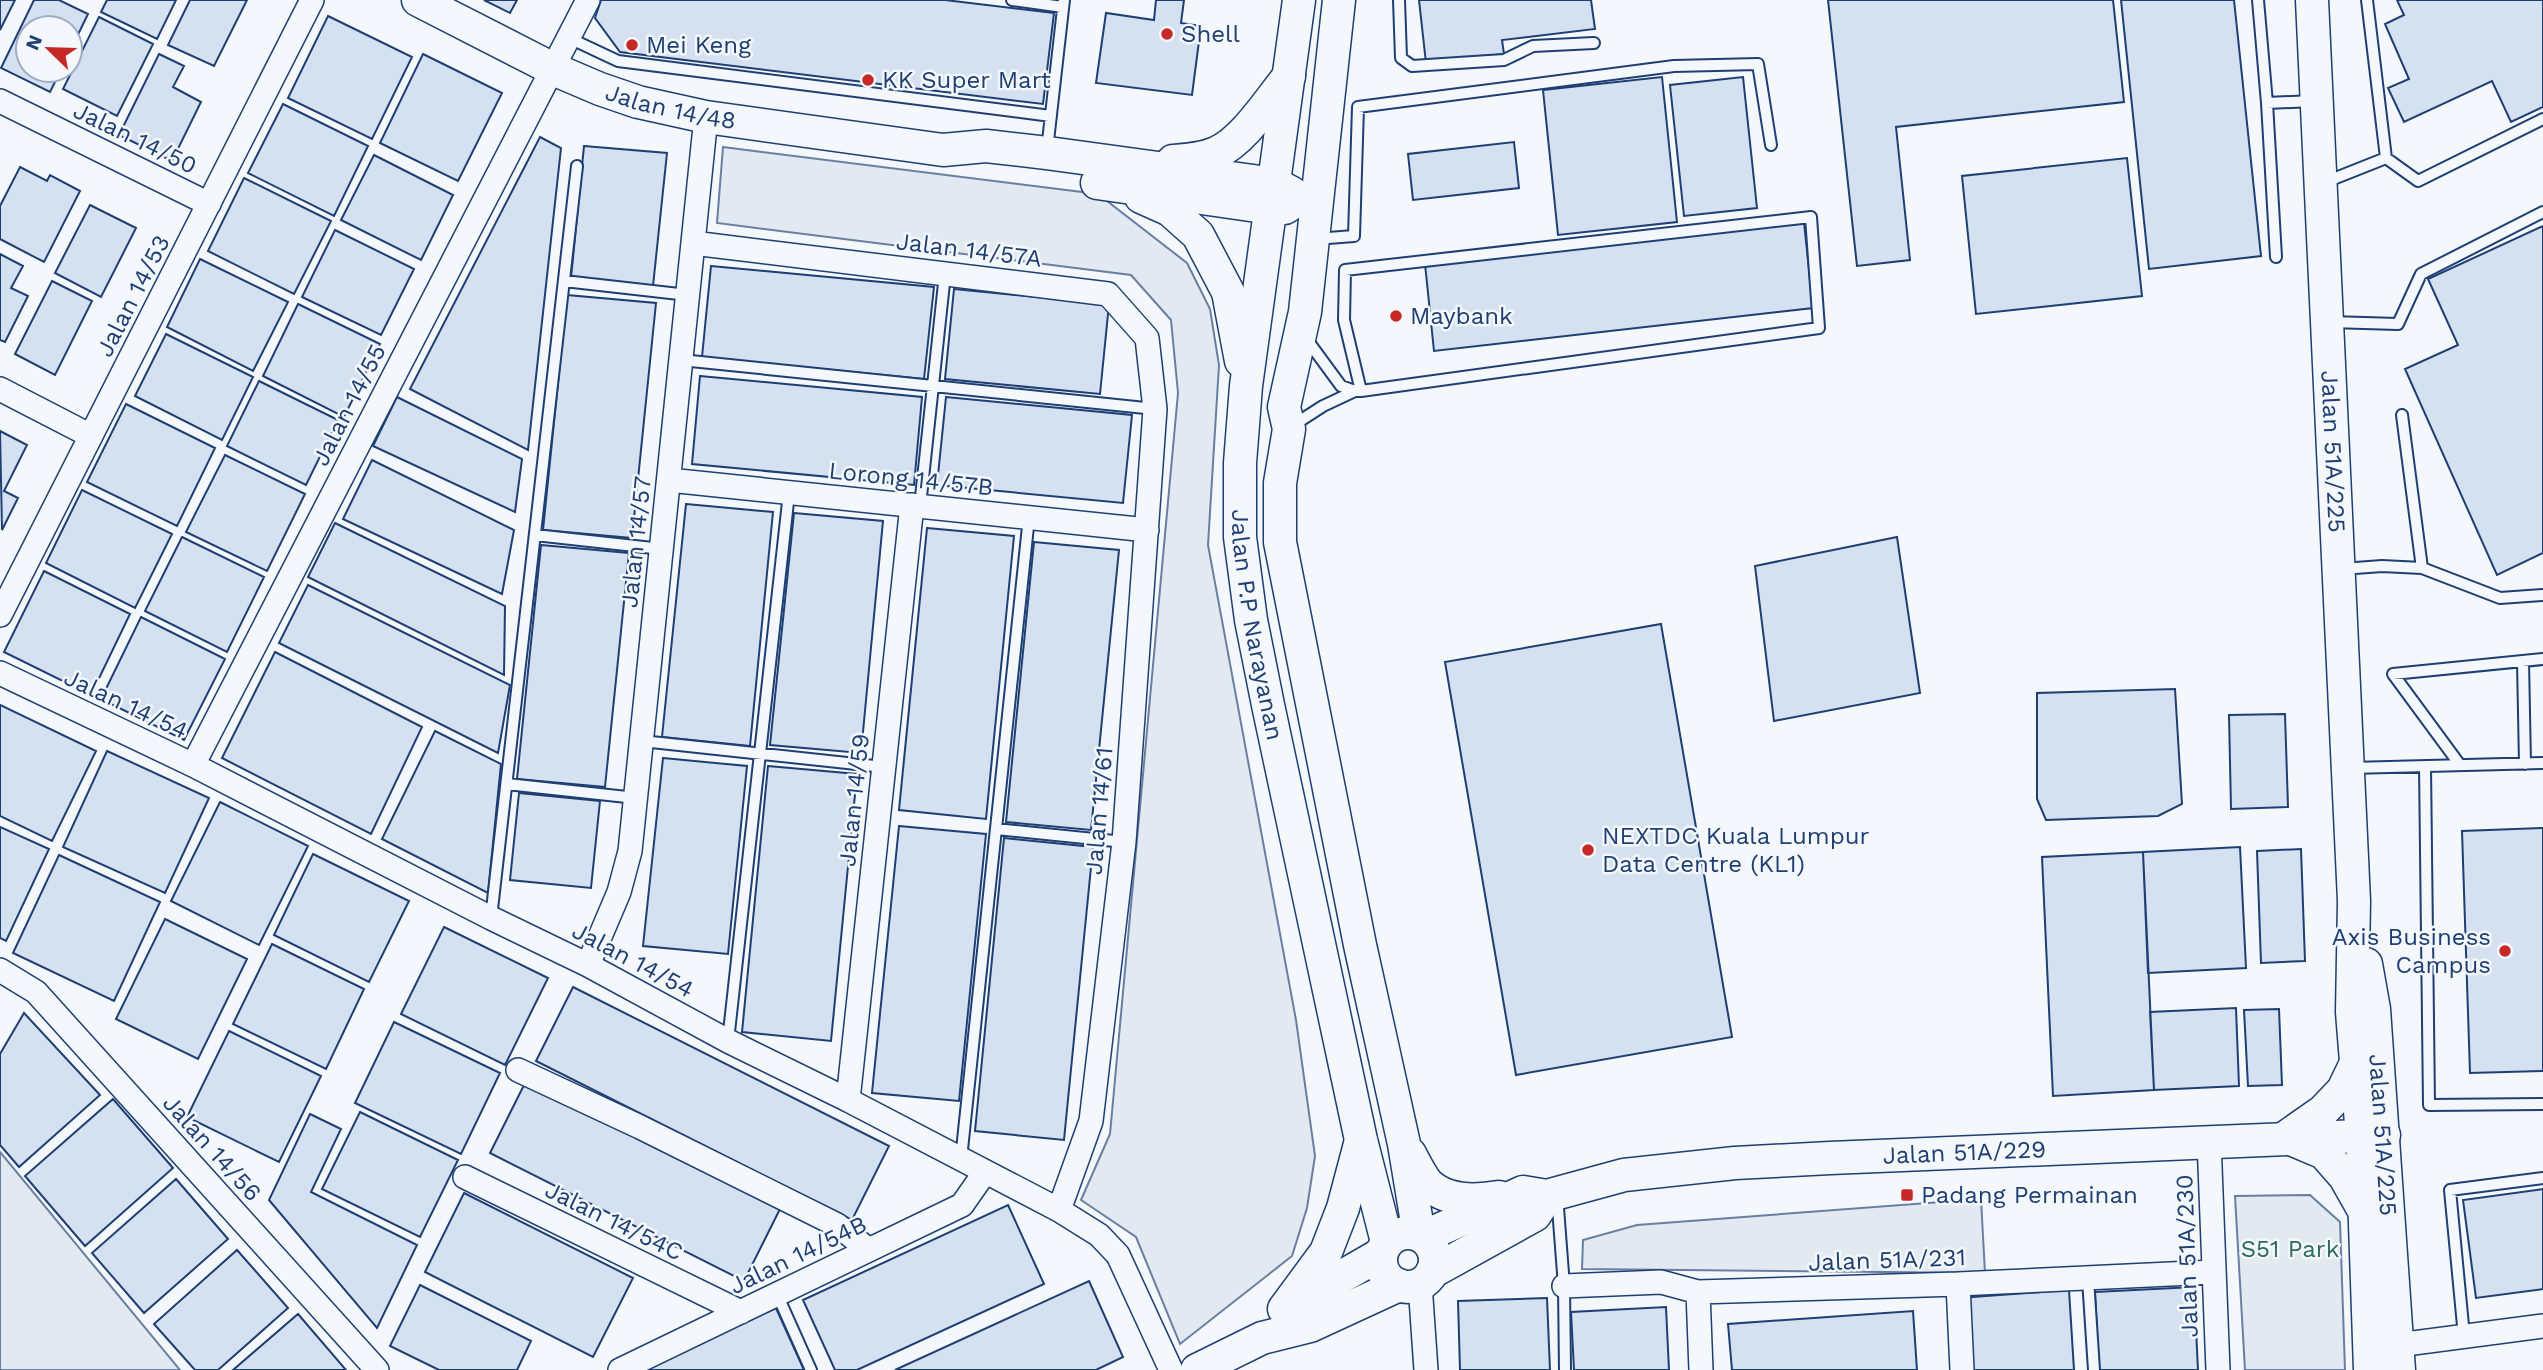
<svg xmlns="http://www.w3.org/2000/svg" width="2543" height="1370" viewBox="0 0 2543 1370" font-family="'Work Sans',sans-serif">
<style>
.green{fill:#e3e9f0;stroke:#687fa3;stroke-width:2}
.building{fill:#d5e0f0;stroke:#1d3f73;stroke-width:2}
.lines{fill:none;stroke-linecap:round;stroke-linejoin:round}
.lane-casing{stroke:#1d3f73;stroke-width:14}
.street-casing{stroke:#1d3f73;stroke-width:26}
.secondary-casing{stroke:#1d3f73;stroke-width:35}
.lane{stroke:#f4f7fb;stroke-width:10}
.street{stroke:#f4f7fb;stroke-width:23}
.secondary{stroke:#f4f7fb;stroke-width:32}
.poi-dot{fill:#c62828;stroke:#f4f7fb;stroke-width:2.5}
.labels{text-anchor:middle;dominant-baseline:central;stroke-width:5;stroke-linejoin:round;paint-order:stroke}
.poi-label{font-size:24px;fill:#1d3f73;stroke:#f4f7fb;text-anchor:start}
.street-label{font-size:24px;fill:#1d3f73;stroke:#f4f7fb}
.park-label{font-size:24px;fill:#2c6c60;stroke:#f4f7fb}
</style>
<rect width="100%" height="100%" fill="#f4f7fb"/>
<path class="green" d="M723,147L1098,194L1187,263L1210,309L1219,365L1208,545L1296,1020L1315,1156L1307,1208L1292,1256L1180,1344L1136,1237L1081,1200L1110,1134L1178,393L1171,320L1131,275L717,223Z
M0,1152L180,1370H0Z
M2310,1195L2340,1222L2345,1370H2245L2235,1196Z
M1981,1199L1985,1273L1582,1269L1583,1240L1637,1225Z"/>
<path class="building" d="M0,0H15L0,30Z
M34,0H59L88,14L70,51V28H28V70H61L50,92L1,68Z
M107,0H176L157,39L101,12Z
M190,0H247L214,66L168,45Z
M484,0H517L510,13Z
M601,0H945L1054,13L1043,104L620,52L595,18Z
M1156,0H1184L1181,23L1201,26L1192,95L1096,83L1106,13L1154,20Z
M1419,0H1591L1595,29L1502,40L1504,54L1426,63Z
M1828,0H2113L2124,102L1896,127L1910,260L1857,266Z
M2121,0H2234L2261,256L2149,269Z
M2397,0H2543V107L2511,122L2492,81L2404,122L2388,88L2409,79L2385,24L2404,15Z
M328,16L412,57L372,139L288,98Z
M99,17L153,44L117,116L63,89Z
M159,54L184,66L173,87L201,102L172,161L119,135Z
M423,54L502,93L458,181L380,143Z
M1662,77L1677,222L1558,235L1543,90Z
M1743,77L1757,208L1684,216L1670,85Z
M283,104L368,146L334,216L248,173Z
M540,137L561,148L528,450L410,389Z
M1514,142L1519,188L1413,200L1408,154Z
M584,146L667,153L653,286L571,278Z
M374,155L453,195L421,260L341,220Z
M2127,158L2142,296L1976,314L1962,176Z
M20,167L47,181L50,175L80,191L44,262L0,239V206Z
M244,178L331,221L294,294L208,251Z
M90,205L136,228L101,297L55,273Z
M1804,222L1813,308L1434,351L1425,264Z
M2543,226V553L2497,575L2405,369L2458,345L2428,279Z
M335,230L414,269L381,335L302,297Z
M0,254L23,266L11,288L28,296L5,342L0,340Z
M200,259L288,302L253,371L167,327Z
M711,266L934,287L924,379L702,357Z
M52,281L92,301L55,375L15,354Z
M954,289L1109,304L1100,394L945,379Z
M567,295L656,303L632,538L543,530Z
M298,304L380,344L344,417L263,376Z
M166,334L253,377L222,440L135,396Z
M700,376L922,397L914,485L692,464Z
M259,381L338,420L306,485L227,446Z
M397,397L522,459L515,512L373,446Z
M946,397L1132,415L1123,503L937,485Z
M126,404L215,448L177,526L87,482Z
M0,431L27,445L4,491L18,498L2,530Z
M225,455L305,494L267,571L186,532Z
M372,460L514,530L502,594L343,519Z
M82,490L172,534L135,608L46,563Z
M686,504L773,512L750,746L662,737Z
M794,513L883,521L861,753L770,745Z
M335,523L505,606L504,675L308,577Z
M927,528L1014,536L986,819L899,810Z
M182,537L264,577L227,652L145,611Z
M1897,537L1920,693L1774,721L1755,566Z
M1034,542L1119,550L1091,830L1006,822Z
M541,545L629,553L605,787L517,779Z
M44,571L130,614L91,695L4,652Z
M308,585L510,685L498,753L279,643Z
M141,617L225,659L184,740L101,699Z
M1661,624L1732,1037L1516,1075L1445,662Z
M275,652L422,727L371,834L222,758Z
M2175,689L2182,804L2158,816L2046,820L2037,799V693Z
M0,705L96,751L52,841L0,816Z
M2285,714L2288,807L2231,809L2229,715Z
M435,731L501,764L488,893L382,839Z
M107,751L209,798L165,893L63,847Z
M663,758L747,766L728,954L643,946Z
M768,766L857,774L831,1041L742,1032Z
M519,793L600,801L591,888L510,880Z
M220,802L308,846L259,945L171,901Z
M899,826L986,834L959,1101L872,1093Z
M0,827L49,849L6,941L0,938Z
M2543,828V1071L2470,1073L2462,831Z
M1004,838L1093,847L1064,1140L975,1131Z
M2240,847L2246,968L2148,973L2143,852Z
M2301,849L2305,961L2261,963L2257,851Z
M2143,852L2154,1090L2053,1096L2042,857Z
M313,854L409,901L369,982L274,935Z
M59,855L160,902L114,1001L13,953Z
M165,919L247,959L198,1059L116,1019Z
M444,927L548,978L505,1065L401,1014Z
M272,944L364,989L326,1069L233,1024Z
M573,987L889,1146L852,1220L536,1061Z
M2236,1008L2239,1086L2154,1090L2150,1012Z
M2279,1009L2282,1085L2248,1086L2244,1010Z
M24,1013L100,1095L19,1167L0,1145V1054Z
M394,1022L500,1073L461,1154L355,1103Z
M229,1031L321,1076L279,1162L187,1117Z
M526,1081L780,1209L744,1281L490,1153Z
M113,1099L173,1168L85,1246L25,1176Z
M360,1112L458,1160L420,1237L322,1189Z
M310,1114L341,1129L311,1192L417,1245L377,1328L269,1200Z
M176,1179L228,1239L144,1313L92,1253Z
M2543,1189V1289L2476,1298L2463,1200Z
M464,1193L633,1278L593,1357L425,1272Z
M1008,1205L1044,1284L857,1370H835L803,1300Z
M237,1250L288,1308L218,1370H195L154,1324Z
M1089,1281L1123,1357L1096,1370H895Z
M420,1285L531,1341L517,1370H439L390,1346Z
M2194,1287L2198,1370H2099L2095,1292Z
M2069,1290L2074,1370H1964L1959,1298Z
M1547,1298L1550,1370H1460L1458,1301Z
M1666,1307L1669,1370H1574L1571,1312Z
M776,1308L804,1370H642Z
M1913,1311L1917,1370H1732L1728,1324Z
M298,1314L346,1370H233Z"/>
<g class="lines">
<defs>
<path id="lane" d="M1012,0L1063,7
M1399,0L1401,58L1412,66L1504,60L1533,46L1594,43
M2258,0L2267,103L2276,257
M2367,0L2386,158L2418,181L2543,119
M569,38L618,61L1051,116
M2267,103L2314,101
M1047,150L1064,0
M2323,183L2386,158
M1315,239L1354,236L1358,107L1674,66L1758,64L1771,145
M564,281L688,295
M2330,322L2398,324L2421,274L2543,212
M681,360L1155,409
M1355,391H1361L1819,328L1811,217L1345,270L1344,320L1361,391
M2402,415L2422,568
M1292,426L1323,406L1355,391L1341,386L1305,337
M920,506L945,274
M535,535L662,549
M2342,569L2382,566L2422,568L2500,598L2543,595
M2523,661L2525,764
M642,741L884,767
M2460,765L2393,674L2543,659
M2425,766L2429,1105L2543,1104
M2351,768L2543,763
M507,784L636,798
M996,829L1124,842
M491,918L577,166
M728,1041L789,493
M961,1159L1029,517
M1557,1195L1564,1286L1565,1370
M2088,1279L2094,1370
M777,1294L811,1370
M2464,1336L2450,1190L2543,1178"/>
<path id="street" d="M0,101L209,204
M693,243L1108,294L1147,338L1155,409L1124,842L1091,1121L1059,1210
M0,389L91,436
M669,480L1147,530
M0,615L312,0
M0,673L193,765L491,918L588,965L728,1041L848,1100L1059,1210L1099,1235L1118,1255L1171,1370
M193,765L588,0
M588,965L619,892L630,851L706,117
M0,970L36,992L377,1370
M518,1070L640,1127L837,1225L869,1250
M848,1100L912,505
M2209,1141L2218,1370
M465,1177L741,1312
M1420,1284L1426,1370
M1958,1284L1962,1370
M1564,1286L1661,1282L1698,1292L1958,1284L2213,1272
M1698,1292L1701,1370
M2398,1345L2543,1326
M620,1370L962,1205L985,1172"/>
<g id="secondary">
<path id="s1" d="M418,0L553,69L600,89L638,102L706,117L943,150L986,146L1047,153L1275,184L1292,193"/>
<path id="s2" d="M1299,0L1246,386L1240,463V537L1251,620L1268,705L1361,1140L1387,1242"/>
<path d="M1339,0L1305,312L1284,407L1289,429L1280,483V542L1360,945L1404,1144L1419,1235"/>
<path id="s3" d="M2312,0L2354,901L2352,1012L2362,1136L2370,1370"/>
<path d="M1173,161C1187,160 1203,159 1216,153C1244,141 1270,99 1289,76"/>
<path d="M1097,183L1271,208H1285L1291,204"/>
<path d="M1141,197L1170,210L1198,235L1228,292L1241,361"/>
<path id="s4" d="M2366,964L2374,1009L2399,1370"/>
<path d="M2286,1137L2323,1111L2343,1090L2356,1063"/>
<path d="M2291,1139L2324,1153L2345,1177L2362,1207"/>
<path d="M1410,1154C1415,1163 1421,1176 1428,1184C1447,1202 1476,1201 1499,1197"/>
<circle cx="1408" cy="1260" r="27"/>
<path id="s5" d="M1423,1237L1523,1192L1547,1196L1624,1175L1735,1163L1830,1158L2384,1135"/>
<path d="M1432,1272L1535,1215L1547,1196"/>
<path d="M1296,1303L1381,1254"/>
<path d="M1284,1309L1326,1252L1343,1208L1360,1144"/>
<path d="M1197,1370L1262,1338L1310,1326L1399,1285"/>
</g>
</defs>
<use href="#lane" class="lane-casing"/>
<use href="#street" class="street-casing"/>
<use href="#secondary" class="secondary-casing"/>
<use href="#lane" class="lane"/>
<use href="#street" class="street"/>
<use href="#secondary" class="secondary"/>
</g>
<g class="poi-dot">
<circle cx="1167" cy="34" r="7"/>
<circle cx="632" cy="45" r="7"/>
<circle cx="868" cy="80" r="7"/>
<circle cx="1396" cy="316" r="7"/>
<circle cx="1588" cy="850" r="7"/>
<circle cx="2505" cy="951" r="7"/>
<rect x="1900" y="1188" width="14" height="14" rx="3.5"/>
</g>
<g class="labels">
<g class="poi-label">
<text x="1181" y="34">Shell</text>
<text x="646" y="45">Mei Keng</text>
<text x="882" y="80">KK Super Mart</text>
<text x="1410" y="316">Maybank</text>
<text x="1602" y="836">NEXTDC Kuala Lumpur<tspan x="1602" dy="28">Data Centre (KL1)</tspan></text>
<text x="2491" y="937" text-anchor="end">Axis Business<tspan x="2491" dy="28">Campus</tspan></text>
<text x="1921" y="1195">Padang Permainan</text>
</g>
<g class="street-label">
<text stroke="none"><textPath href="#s1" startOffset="276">Jalan 14/48</textPath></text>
<text transform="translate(135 138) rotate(26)">Jalan 14/50</text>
<text transform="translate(969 250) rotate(7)">Jalan 14/57A</text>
<text transform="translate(133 296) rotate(-63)">Jalan 14/53</text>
<text transform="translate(349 405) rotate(-63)">Jalan 14/55</text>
<text stroke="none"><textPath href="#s3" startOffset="452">Jalan 51A/225</textPath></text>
<text transform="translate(911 479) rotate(6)">Lorong 14/57B</text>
<text transform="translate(636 542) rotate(-84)">Jalan 14/57</text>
<text stroke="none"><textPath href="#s2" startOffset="630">Jalan P.P Narayanan</textPath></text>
<text transform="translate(126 704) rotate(25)">Jalan 14/54</text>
<text transform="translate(854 800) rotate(-84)">Jalan 14/59</text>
<text transform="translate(1099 811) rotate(-85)">Jalan 14/61</text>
<text transform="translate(633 960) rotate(28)">Jalan 14/54</text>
<text stroke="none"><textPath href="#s4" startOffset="172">Jalan 51A/225</textPath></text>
<text transform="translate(212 1148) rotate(48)">Jalan 14/56</text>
<text stroke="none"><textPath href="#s5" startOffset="555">Jalan 51A/229</textPath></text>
<text transform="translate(614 1221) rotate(26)">Jalan 14/54C</text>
<text transform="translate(798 1255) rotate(-26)">Jalan 14/54B</text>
<text transform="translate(2187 1256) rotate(-92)">Jalan 51A/230</text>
<text transform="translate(1887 1260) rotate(-2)">Jalan 51A/231</text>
</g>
<g class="park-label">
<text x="2290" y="1249">S51 Park</text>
</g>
</g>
<g transform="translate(49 49) rotate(293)"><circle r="33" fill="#f4f7fb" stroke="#9eadc5" stroke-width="2"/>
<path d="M0-5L12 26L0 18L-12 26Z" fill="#c62828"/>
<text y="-10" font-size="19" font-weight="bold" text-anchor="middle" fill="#1d3f73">N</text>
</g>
</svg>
